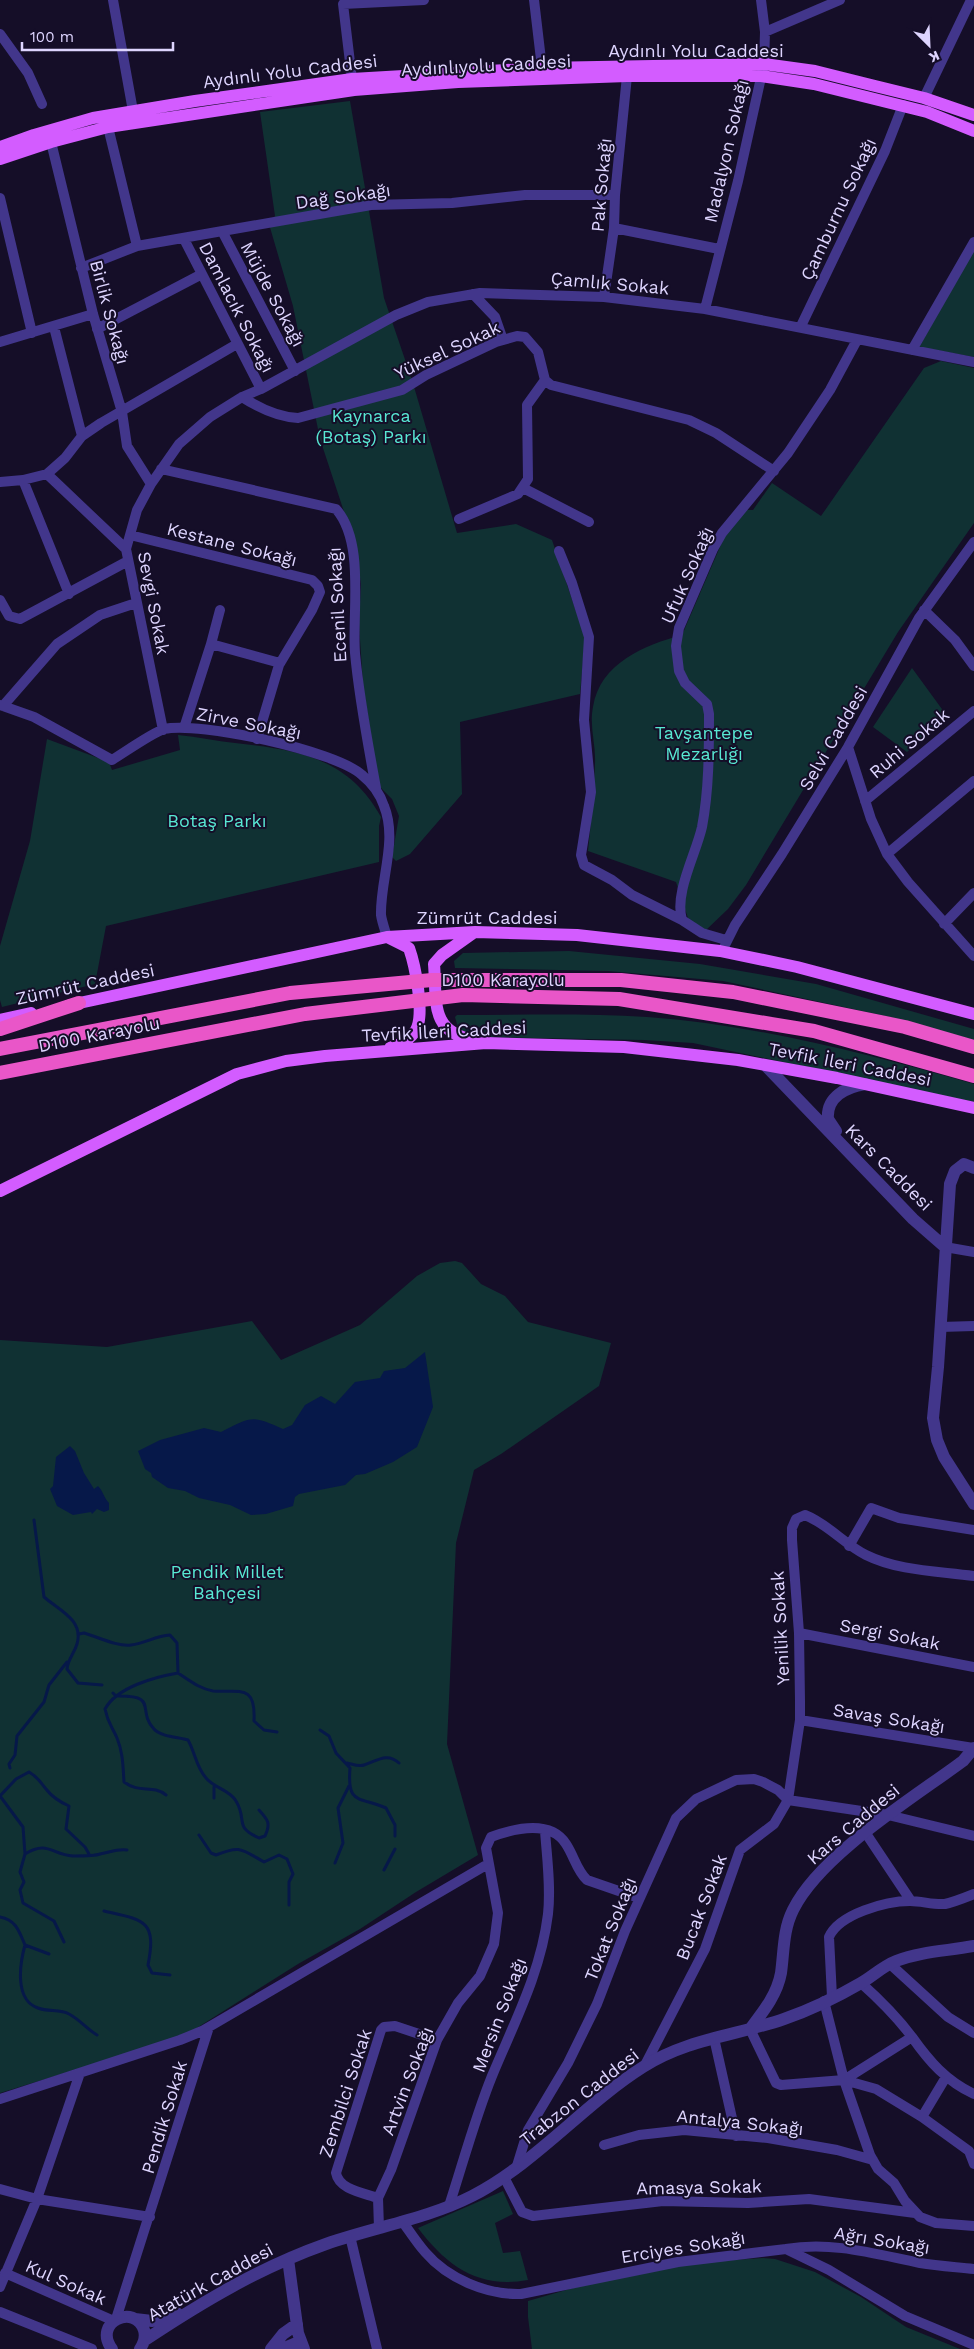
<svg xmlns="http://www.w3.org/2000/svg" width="974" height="2349" viewBox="0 0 974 2349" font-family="'Work Sans',sans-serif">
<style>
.green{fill:#103133}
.water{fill:#061849}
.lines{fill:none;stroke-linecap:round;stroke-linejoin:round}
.stream{stroke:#061849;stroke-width:3}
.minor{stroke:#42368b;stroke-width:10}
.tertiary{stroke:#42368b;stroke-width:12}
.primary{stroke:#d35cff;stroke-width:12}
.trunk{stroke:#e956c8;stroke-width:14}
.labels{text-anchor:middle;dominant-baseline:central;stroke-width:4;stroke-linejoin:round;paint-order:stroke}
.street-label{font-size:18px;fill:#ded5ff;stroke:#150e28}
.park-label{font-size:18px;fill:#58e8d3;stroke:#150e28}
</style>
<rect width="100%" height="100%" fill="#150e28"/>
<path class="green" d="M350,101L384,298L412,380L457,533L516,524L552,540L585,638L580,694L460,722L462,794L410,854L396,861L392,857L399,816L392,799L379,786L363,685L359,624L361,584L355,545L320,439L293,306L269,224L275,216L260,112Z
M974,250V357L919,347Z
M941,361L974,368V523L898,632L746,885L728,909L705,931L688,918L676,882L588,851C591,822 594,793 595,763C596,744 589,726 593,707C600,663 645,645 682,635L732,519L745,510H753L772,483L821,516L924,368Z
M912,668L947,716L907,752L873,727Z
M178,735C198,737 216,741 235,743C297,750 348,757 381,817L379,826V862L106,926L95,984L2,1007L0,1000V946L30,841L47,739L109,762L112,770L180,750Z
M569,951L700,964L816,984L974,1029V1040L890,1017L723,981L608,971L455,968L454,961L463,953Z
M457,1015C520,1015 584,1013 647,1017C758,1025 867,1054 974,1084V1102L693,1043L644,1040L476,1037L459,1031L455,1017Z
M455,1261L462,1263L481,1284L505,1296L528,1322L611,1343L599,1386L501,1454L474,1470L456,1543L447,1744L478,1855L416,1892L360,1929L298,1964L192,2031L172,2040L0,2093V1340L107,1347L252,1321L281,1360L360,1325L417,1276L440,1263Z
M503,2191L513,2214L495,2223L503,2253L520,2251L528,2280C478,2289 447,2266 418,2228Z
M763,2258L775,2259L815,2272L861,2297L906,2327L960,2349H532L528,2317V2301L625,2273L703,2262Z"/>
<path class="water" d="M425,1352L433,1407L417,1447L393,1462L365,1474L356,1475L345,1485L299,1494L295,1497L293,1506L266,1514L251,1515L230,1505L199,1498L185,1491L168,1488L152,1477L151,1473L145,1469L138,1451L160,1440L204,1428L221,1432C252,1416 252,1415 283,1429L292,1425L305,1405L321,1396L335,1404L355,1382L380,1378L384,1371L405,1368Z
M70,1446L75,1451L84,1473L94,1489L98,1486C103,1491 104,1498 109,1503V1510L104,1512L97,1509L92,1514L91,1512L73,1515L57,1506L50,1489L53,1486L56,1457Z"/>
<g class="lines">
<path class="stream" d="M34,1520L44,1597C59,1610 84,1620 77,1644C74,1654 68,1659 67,1669L78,1683L102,1685
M79,1634L84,1633C98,1637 118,1647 131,1645C146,1643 155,1636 170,1635L177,1643L178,1673
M113,1693L116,1696C160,1695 136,1710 154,1729C161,1737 178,1737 188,1740C195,1752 196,1767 206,1778C214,1788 230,1790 236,1801C248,1821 233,1826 259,1838L265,1836C271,1823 268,1820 259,1810
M320,1730L329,1736L336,1753L350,1768C347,1805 358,1796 386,1808L395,1825V1836
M347,1763C352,1764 359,1767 364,1765C377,1761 387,1752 399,1763
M10,1768L9,1764L15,1755L17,1736L44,1702L49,1685L67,1662
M166,1795C152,1784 140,1794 124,1782C123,1767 123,1752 117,1738C112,1726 108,1724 105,1709C117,1687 155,1677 178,1673C189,1680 200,1689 213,1691C239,1693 256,1683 254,1721L264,1730L277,1732
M214,1798V1787
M199,1835L211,1853L216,1855C241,1845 241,1849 264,1862L279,1855L287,1859L293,1874L289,1882V1905
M25,1854C48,1840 52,1855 73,1856C79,1856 95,1856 100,1854C112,1852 114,1849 127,1850
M335,1863L343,1843L338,1808L349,1786
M384,1870L395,1849
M104,1911C144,1920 157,1920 148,1965L152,1973L170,1975
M0,1917C16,1920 19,1931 25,1945L49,1954
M64,1942L54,1921L23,1903L20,1890L24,1882L20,1872L25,1854L23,1827L0,1796L16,1779L29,1772C38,1777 40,1782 46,1789C52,1797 60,1802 69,1806L66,1829L85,1847L89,1854
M25,1945C20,1963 14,2000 38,2008C48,2012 60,2009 69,2014C79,2019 87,2029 97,2035"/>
<path class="minor" d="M113,0L133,111
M534,0L542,68
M765,32L840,0
M0,34L28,73L42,104
M352,79L343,4L424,0
M924,98L971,0
M108,127L137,246
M51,142L93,314L122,412L127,446L151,484
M0,198L32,333
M614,228L719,249
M222,231L295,371
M184,239L261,389
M81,268L137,246L371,205L452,203L525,195H615
M473,294L495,317L503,340
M604,297L614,228L615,195L627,76
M705,309L738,181L764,64L765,32L761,0
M801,326L885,151L903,105
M54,327L82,436
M97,329L202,274
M0,342L93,314
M912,350L974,242
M242,397C259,408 277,417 298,418L402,390L426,375L496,342L517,336L525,337L538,352L545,380L551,385L689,420L716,433L774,471
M161,469L336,509C365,542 352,611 355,653C359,698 368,744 376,788
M47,474L126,549
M23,480L69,594
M0,482L23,480L47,474L65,458L82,436L101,423L237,344
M523,488L589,522
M459,519L518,494L528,479L527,405L545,380
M130,535L312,580L318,586L320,592L312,610L279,665L257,739
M559,551L572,583L589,637L584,720L591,792L581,855L584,865L612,880L632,895L682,920
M0,600L9,616L20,619L128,561
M924,610L955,640L974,666
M211,644L220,610
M0,705L34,717L112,760C125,752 152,733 164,729C199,721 336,751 362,775C372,783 380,794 384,806C398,840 380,880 381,915C382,922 385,930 387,937
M3,706L57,644L100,615L136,603
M184,728L211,644L280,663
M163,730L126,549L137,510L151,484L179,444L210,417L242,397L261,389L396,315L428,302L480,293L604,297L705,309L974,362
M848,747L871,819L887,854L908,882L974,956
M865,801L974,711
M887,854L974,781
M944,924L974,893
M726,940L702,933L682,920C674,893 696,854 702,827C709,790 709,752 709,714L707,704L685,683L679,671L676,646L679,628L713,549L722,533L788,453L830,390L857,340
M725,945L735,925L782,854L848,747L919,618L974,542
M945,1247L974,1252
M940,1327L974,1326
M849,1546L871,1508L899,1518L974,1530
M799,1633L974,1667
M800,1720L974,1748
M788,1800L888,1815L974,1836
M865,1832L911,1901
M890,1964L948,2017L974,2033
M861,1983C879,1999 897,2017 912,2037C929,2061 946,2081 974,2094
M832,1997L829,1937C839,1914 886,1901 910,1901C922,1901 933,1905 945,1904C954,1902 964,1898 974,1894
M824,2001L844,2080L870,2155L878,2169L894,2183L905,2201L920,2217L936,2223L974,2226
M750,2029L776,2083L781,2085L844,2080L876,2089L922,2117L969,2151L974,2164
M714,2038L736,2136
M645,2065L705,1949L740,1850L774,1824L788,1800L800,1720V1701L799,1633L792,1540V1528L796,1519L805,1515C828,1524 844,1544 866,1555C898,1571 938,1571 974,1576
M844,2080L912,2037
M0,2099L180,2040L202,2031L488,1864
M922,2117L946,2077
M604,2145L639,2135L684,2130L768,2138L837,2150L873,2160
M516,2169L528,2130L568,2063L597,2004L625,1931L676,1818L696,1799L736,1780L754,1779L763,1782L778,1790L788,1800
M504,2177L522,2212L533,2216L663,2201L748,2203L809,2199L915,2213
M0,2189L37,2199L150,2217
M378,2198C364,2193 339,2190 336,2173L381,2030L384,2027L395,2026L437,2040
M449,2206C463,2163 475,2118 492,2076C514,2023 541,1972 548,1914C551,1887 547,1858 545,1831
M402,2221C410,2232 417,2243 425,2252C448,2279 487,2295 521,2294L678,2262L786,2249L829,2270L905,2316L974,2345
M379,2228L378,2198L391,2170L437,2040L458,2003L480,1976L494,1944L498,1913L486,1848L491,1837C513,1829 550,1819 566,1844C574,1856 577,1871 587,1880L639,1898
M350,2236L377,2349
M786,2249C832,2241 875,2254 920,2263C938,2266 956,2267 974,2269
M5,2273L114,2321
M0,2287L37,2199L80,2073
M0,2312L92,2349
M116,2319L209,2027"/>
<path class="tertiary" d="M766,1066L913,1219L945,1247
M836,1131L828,1119C826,1097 846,1087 865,1084
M974,1168L964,1164L955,1171L950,1184L938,1367L933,1418L937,1440L944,1457L974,1504
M750,2029C763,2012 777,1995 781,1973C784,1951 783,1930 793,1910C820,1855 913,1798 963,1761L974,1748
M288,2259L298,2333L304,2349
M135,2319L152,2321L177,2313
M145,2340C202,2302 261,2267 326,2244C374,2227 427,2219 472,2196C536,2163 583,2105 643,2067C686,2039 738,2035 784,2019C810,2010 837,1997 861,1983C873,1976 883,1966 896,1961C922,1951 948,1951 974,1946
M112,2349C92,2322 135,2303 144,2330C146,2337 144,2343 140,2349
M271,2349L283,2334L297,2324
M282,2349L301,2341"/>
<path class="primary" d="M0,147L34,135L93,118L195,101L352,79L542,68L764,64L815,71L871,85L924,98L974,115
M0,159L51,142L108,127L354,90L458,82L627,76H761L814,84L927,112L974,131
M473,933L442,955L434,964C437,1001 429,1032 474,1040
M387,937L409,948C415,965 425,1014 416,1030C410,1040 401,1044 390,1048
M70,1005L387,937L475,932L577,935L720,951L797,967L974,1014
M0,1020L31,1013
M0,1191L237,1074L286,1061L325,1056L486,1043L624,1047L738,1060L837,1078L974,1108"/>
<path class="trunk" d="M0,1029L79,1003
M0,1049L290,993L432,980H621L733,992L905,1027L974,1047
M0,1073L305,1014L463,995L619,999L814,1031L974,1076"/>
</g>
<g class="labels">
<g class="street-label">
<text x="696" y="50">Aydınlı Yolu Caddesi</text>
<text transform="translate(486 65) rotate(-3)">Aydınlıyolu Caddesi</text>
<text transform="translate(290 71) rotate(-7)">Aydınlı Yolu Caddesi</text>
<text transform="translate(726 151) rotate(-77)">Madalyon Sokağı</text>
<text transform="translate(601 185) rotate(-85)">Pak Sokağı</text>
<text transform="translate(343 196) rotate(-8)">Dağ Sokağı</text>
<text transform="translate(838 209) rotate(-65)">Çamburnu Sokağı</text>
<text transform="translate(610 283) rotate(5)">Çamlık Sokak</text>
<text transform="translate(273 294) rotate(62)">Müjde Sokağı</text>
<text transform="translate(237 307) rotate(63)">Damlacık Sokağı</text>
<text transform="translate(110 312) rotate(75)">Birlik Sokağı</text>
<text transform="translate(447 350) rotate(-25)">Yüksel Sokak</text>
<text transform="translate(232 544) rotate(14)">Kestane Sokağı</text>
<text transform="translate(687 575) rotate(-66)">Ufuk Sokağı</text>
<text transform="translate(154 603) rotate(79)">Sevgi Sokak</text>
<text transform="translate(337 605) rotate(-93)">Ecenil Sokağı</text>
<text transform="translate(249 723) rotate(11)">Zirve Sokağı</text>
<text transform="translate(833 738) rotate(-60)">Selvi Caddesi</text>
<text transform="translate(909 743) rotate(-40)">Ruhi Sokak</text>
<text x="487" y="917">Zümrüt Caddesi</text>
<text x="503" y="979">D100 Karayolu</text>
<text transform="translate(85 984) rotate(-12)">Zümrüt Caddesi</text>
<text transform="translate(444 1031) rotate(-3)">Tevfik İleri Caddesi</text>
<text transform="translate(99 1034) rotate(-11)">D100 Karayolu</text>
<text transform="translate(850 1064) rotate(11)">Tevfik İleri Caddesi</text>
<text transform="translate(889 1167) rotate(45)">Kars Caddesi</text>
<text transform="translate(780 1628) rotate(-93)">Yenilik Sokak</text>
<text transform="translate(890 1634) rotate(11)">Sergi Sokak</text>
<text transform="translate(889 1718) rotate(9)">Savaş Sokağı</text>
<text transform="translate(853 1824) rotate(-40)">Kars Caddesi</text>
<text transform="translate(701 1907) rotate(-69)">Bucak Sokak</text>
<text transform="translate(610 1929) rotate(-68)">Tokat Sokağı</text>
<text transform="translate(499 2015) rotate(-69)">Mersin Sokağı</text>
<text transform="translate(407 2081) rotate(-69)">Artvin Sokağı</text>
<text transform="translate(345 2093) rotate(-72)">Zembilci Sokak</text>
<text transform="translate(579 2097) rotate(-38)">Trabzon Caddesi</text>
<text transform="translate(164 2117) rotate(-73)">Pendik Sokak</text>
<text transform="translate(740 2122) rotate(6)">Antalya Sokağı</text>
<text transform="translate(699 2187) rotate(-1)">Amasya Sokak</text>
<text transform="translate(882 2240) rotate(9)">Ağrı Sokağı</text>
<text transform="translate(683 2247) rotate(-9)">Erciyes Sokağı</text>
<text transform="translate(66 2282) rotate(24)">Kul Sokak</text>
<text transform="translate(210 2282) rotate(-29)">Atatürk Caddesi</text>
</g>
<g class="park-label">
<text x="371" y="415">Kaynarca<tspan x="371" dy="21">(Botaş) Parkı</tspan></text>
<text x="704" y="732">Tavşantepe<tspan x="704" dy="21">Mezarlığı</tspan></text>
<text x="217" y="820">Botaş Parkı</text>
<text x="227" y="1571">Pendik Millet<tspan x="227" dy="21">Bahçesi</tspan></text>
</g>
</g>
<g transform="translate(929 45) rotate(156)" stroke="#150e28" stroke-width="4" paint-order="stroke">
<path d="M0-4L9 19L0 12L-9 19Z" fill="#ded5ff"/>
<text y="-8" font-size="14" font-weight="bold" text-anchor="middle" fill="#ded5ff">K</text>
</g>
<path d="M22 42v8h151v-8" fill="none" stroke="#ded5ff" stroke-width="2.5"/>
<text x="30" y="42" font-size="15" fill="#ded5ff" stroke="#150e28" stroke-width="4" paint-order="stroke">100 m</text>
</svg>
